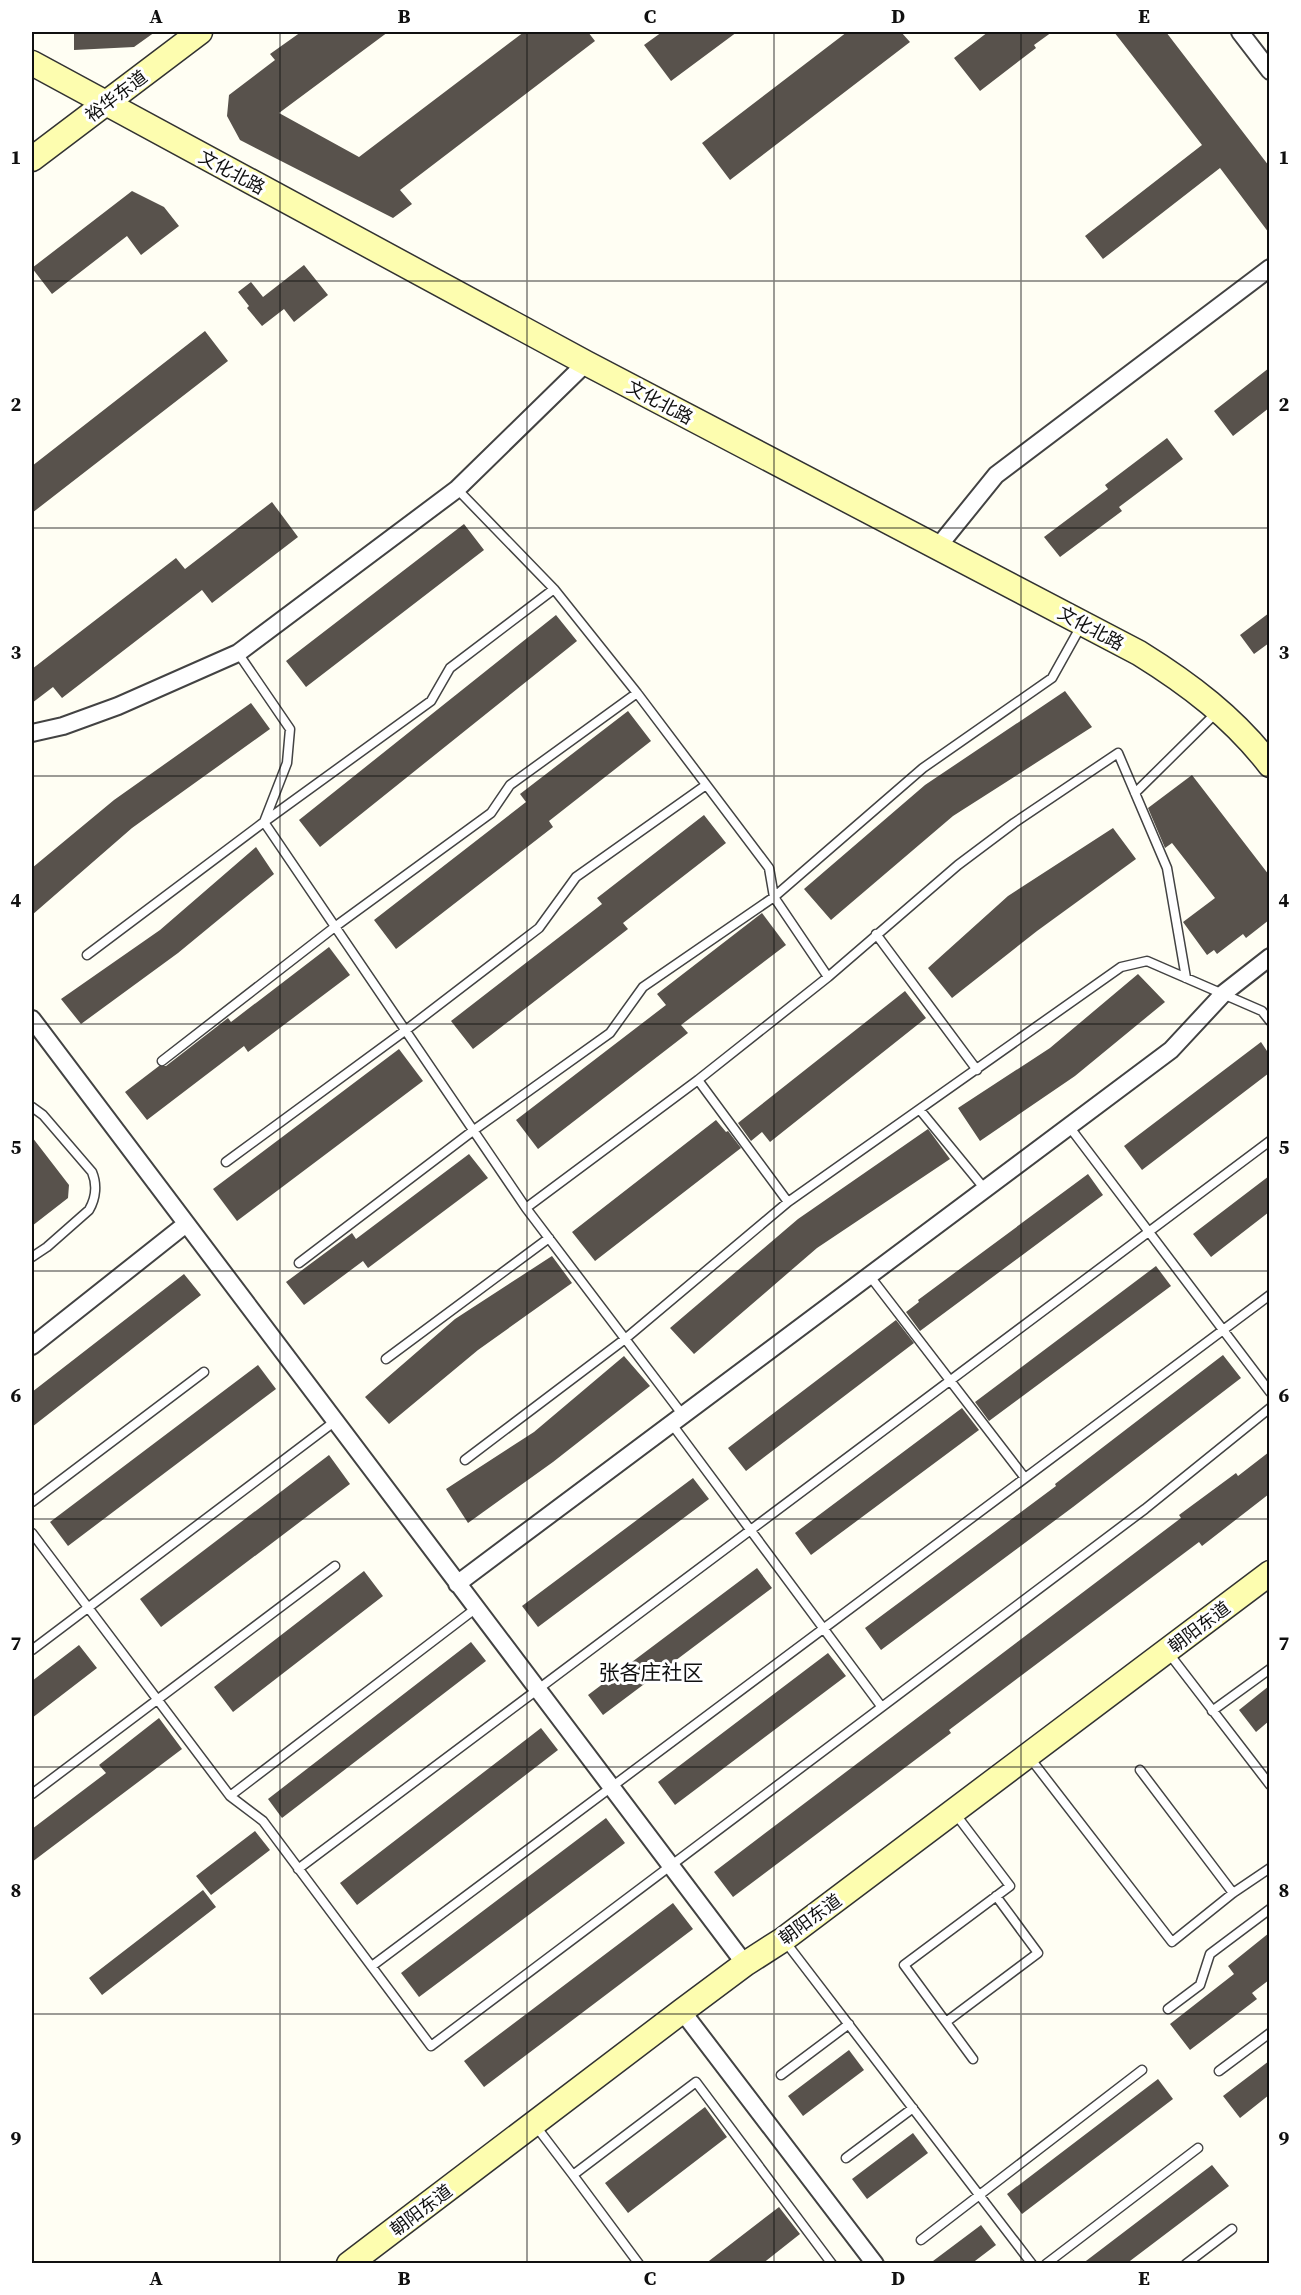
<svg xmlns="http://www.w3.org/2000/svg" width="1301" height="2295" viewBox="0 0 1301 2295" font-family="'Source Serif 4','Noto Sans SC',serif">
<style>
.building{fill:#58524c}
.lines{fill:none;stroke-linecap:round;stroke-linejoin:round}
.lane-casing{stroke:#434343;stroke-width:11}
.street-casing{stroke:#434343;stroke-width:20}
.secondary-casing{stroke:#323232;stroke-width:27}
.lane{stroke:#fff;stroke-width:8}
.street{stroke:#fff;stroke-width:16}
.secondary{stroke:#fdfdaf;stroke-width:24}
.grid{fill:none;stroke:#101010;stroke-width:1.5;stroke-opacity:0.55}
.labels{text-anchor:middle;dominant-baseline:central;stroke-width:6;stroke-linejoin:round;paint-order:stroke}
.street-label{font-size:18px;fill:#101010;stroke:#fff}
.quarter-label{font-size:21px;fill:#101010;stroke:#fff}
.neatline{fill:none;stroke:#101010;stroke-width:2}
.grid-label{font-size:20px;text-anchor:middle;font-weight:bold;fill:#101010}
</style>
<rect width="100%" height="100%" fill="#fffef3"/>
<path class="building" d="M74,32H155L134,47L74,50Z
M301,32H388L279,113L359,157L524,32H588L595,41L400,190L412,204L393,218L240,140L227,116L229,95L275,60L270,54Z
M662,32H737L671,81L644,45Z
M847,32H901L910,42L730,180L702,143Z
M988,32H1052L1034,45L1036,48L980,91L954,58Z
M1114,32H1166L1269,166V233L1220,168L1103,259L1085,236L1202,145Z
M132,191L164,207L179,226L141,255L127,236L52,294L32,268Z
M304,265L328,295L294,322L284,309L262,326L247,308L249,306L238,292L251,282L263,297Z
M205,331L228,361L32,513V466Z
M1269,368V408L1233,436L1214,411Z
M1167,438L1183,459L1119,507L1122,511L1060,557L1044,537L1108,489L1105,485Z
M272,502L298,537L212,603L202,590L62,698L53,687L32,703V669L176,558L185,569Z
M464,524L484,550L306,687L286,661Z
M1269,613V643L1254,654L1240,635Z
M556,615L577,641L320,847L299,820Z
M1065,691L1092,727L953,816L831,920L804,889L925,785Z
M251,703L270,729L132,828L32,915V868L114,800Z
M628,711L651,741L549,821L553,827L396,949L374,920L526,802L520,794Z
M1192,775L1269,875V920L1246,938L1243,934L1217,954L1214,950L1207,955L1183,922L1215,898L1172,843L1165,848L1148,808Z
M704,815L726,843L623,923L628,929L473,1049L451,1021L602,904L597,898Z
M1113,828L1136,859L1037,931L952,998L928,968L1008,896Z
M256,847L274,874L178,953L81,1024L61,999L160,930Z
M762,913L786,945L681,1025L688,1033L538,1149L516,1120L666,1005L657,994Z
M329,947L350,975L248,1052L244,1046L147,1120L125,1092L159,1066H166L228,1018L231,1022Z
M1138,974L1165,1002L1075,1076L980,1141L958,1108L1050,1048Z
M905,991L926,1018L770,1142L762,1132L751,1141L738,1123Z
M1261,1042L1269,1054V1073L1142,1170L1124,1146Z
M399,1049L423,1081L237,1221L213,1189Z
M716,1120L726,1132L728,1131L741,1148L595,1261L572,1232Z
M928,1129L950,1159L817,1248L694,1354L670,1328L798,1219Z
M32,1137L69,1185L68,1198L32,1226Z
M469,1154L488,1178L368,1268L363,1261L304,1305L286,1282L352,1233L356,1239Z
M1088,1174L1103,1195L920,1331L906,1312L919,1302L918,1300Z
M1269,1176V1212L1211,1257L1193,1234Z
M552,1256L572,1283L478,1350L389,1424L365,1397L455,1319Z
M1156,1266L1171,1286L989,1421L975,1402Z
M184,1274L201,1295L32,1427V1392Z
M896,1320L914,1343L746,1471L728,1448Z
M1223,1355L1241,1378L1073,1507L881,1650L865,1628L1056,1486L1055,1484Z
M624,1356L650,1386L553,1462L468,1523L446,1489L534,1432Z
M258,1365L276,1389L68,1546L50,1522Z
M962,1408L979,1430L811,1555L795,1533Z
M1269,1452V1494L1202,1546L1199,1542L949,1730L951,1733L733,1897L714,1872L1181,1518L1179,1515L1236,1473L1238,1476Z
M329,1455L350,1484L161,1627L140,1599Z
M693,1478L709,1499L538,1627L522,1606Z
M757,1568L772,1588L603,1715L588,1695Z
M364,1571L383,1596L233,1712L214,1687Z
M471,1642L486,1661L282,1818L268,1799Z
M79,1645L97,1668L32,1718V1681Z
M828,1653L846,1676L675,1805L658,1782Z
M1269,1686V1721L1256,1732L1239,1710Z
M159,1718L182,1749L32,1862V1829L106,1773L99,1765Z
M541,1728L558,1750L357,1905L340,1883Z
M606,1818L625,1843L419,1997L401,1973Z
M255,1831L270,1850L211,1895L196,1876Z
M203,1890L216,1907L102,1995L89,1978Z
M673,1903L693,1929L484,2087L464,2061Z
M1269,1933V1980L1252,1993L1257,1999L1190,2050L1170,2024L1234,1974L1228,1966Z
M849,2050L864,2070L803,2116L788,2096Z
M1269,2061V2095L1240,2118L1223,2096Z
M1158,2079L1173,2099L1022,2214L1007,2194Z
M705,2107L727,2137L628,2213L605,2183Z
M913,2133L928,2153L867,2199L852,2179Z
M1212,2165L1229,2186L1126,2264H1082Z
M779,2207L800,2234L762,2264H705Z
M981,2225L996,2245L971,2264H929Z"/>
<g class="lines">
<defs>
<path id="lane" d="M457,489L554,589L637,693L769,868L774,897L828,977
M238,653L290,729L287,763L264,822L526,1208L682,1414
M1135,793L1218,711
M876,934L977,1070
M87,955L264,822L431,701L450,668L554,589
M162,1061L336,926L491,813L510,785L637,693
M698,1080L788,1202
M32,1107L43,1115L92,1172C97,1184 96,1198 89,1210L47,1247L32,1257
M920,1110L984,1188
M1068,1125L1270,1392
M226,1162L406,1030L539,928L576,877L706,785
M526,1208L698,1080L828,977L958,865L1014,823L1118,753L1167,868L1186,978
M299,1263L474,1130L610,1033L643,987L774,897L923,768L1052,678L1081,626
M869,1275L1025,1478
M386,1359L549,1238
M671,1423L881,1706
M465,1460L625,1339L788,1202L1121,967L1147,961L1262,1011L1270,1021
M32,1502L204,1372
M32,1533L230,1796L475,1609
M32,1650L334,1422
M1167,1651L1270,1785
M1212,1711L1270,1669
M1030,1758L1172,1942L1233,1893L1270,1868
M1140,1770L1233,1893
M32,1794L335,1566
M230,1796L263,1821L431,2046L1145,1509L1270,1408
M954,1812L1010,1886L904,1965L973,2059
M298,1869L1270,1141
M784,1940L1032,2264
M372,1966L1270,1295
M1168,2009L1200,1985L1210,1954L1270,1909
M946,2022L1038,1953L996,1896
M1219,2071L1270,2033
M781,2075L849,2024
M535,2125L573,2175L696,2082L832,2264
M846,2158L913,2108
M573,2175L639,2264
M921,2240L1142,2070
M1046,2264L1198,2148
M1186,2264L1232,2229"/>
<path id="street" d="M1240,32L1270,71
M937,548L996,475L1270,268
M32,733L63,726L118,706L238,653L457,489L586,363
M32,1019L745,1964
M32,1346L186,1224
M457,1584L1171,1050L1224,993L1270,957
M682,2011L875,2264"/>
<path id="secondary" d="M32,63L586,363L1139,653C1189,684 1234,718 1270,765
M32,159L200,32
M349,2264L682,2011L745,1964L784,1939L1270,1573"/>
</defs>
<use href="#lane" class="lane-casing"/>
<use href="#street" class="street-casing"/>
<use href="#secondary" class="secondary-casing"/>
<use href="#lane" class="lane"/>
<use href="#street" class="street"/>
<use href="#secondary" class="secondary"/>
</g>
<path class="grid" d="M280,32V2264M527,32V2264M774,32V2264M1021,32V2264M32,281H1270M32,528H1270M32,776H1270M32,1024H1270M32,1271H1270M32,1519H1270M32,1767H1270M32,2014H1270"/>
<g class="labels">
<g class="street-label">
<text transform="translate(116 96) rotate(-37)">裕华东道</text>
<text transform="translate(232 172) rotate(28)">文化北路</text>
<text transform="translate(660 402) rotate(28)">文化北路</text>
<text transform="translate(1091 628) rotate(28)">文化北路</text>
<text transform="translate(1199 1627) rotate(-37)">朝阳东道</text>
<text transform="translate(810 1919) rotate(-36)">朝阳东道</text>
<text transform="translate(421 2210) rotate(-37)">朝阳东道</text>
</g>
<g class="quarter-label">
<text x="651" y="1672">张各庄社区</text>
</g>
</g>
<rect width="1301" height="2295" fill="none" stroke="#ffffff" stroke-width="66"/>
<rect x="33" y="33" width="1235" height="2229" class="neatline"/>
<g class="grid-label">
<text x="156" y="23">A</text>
<text x="404" y="23">B</text>
<text x="650" y="23">C</text>
<text x="898" y="23">D</text>
<text x="1144" y="23">E</text>
<text x="16" y="164">1</text>
<text x="1284" y="164">1</text>
<text x="16" y="411">2</text>
<text x="1284" y="411">2</text>
<text x="16" y="659">3</text>
<text x="1284" y="659">3</text>
<text x="16" y="907">4</text>
<text x="1284" y="907">4</text>
<text x="16" y="1154">5</text>
<text x="1284" y="1154">5</text>
<text x="16" y="1402">6</text>
<text x="1284" y="1402">6</text>
<text x="16" y="1650">7</text>
<text x="1284" y="1650">7</text>
<text x="16" y="1897">8</text>
<text x="1284" y="1897">8</text>
<text x="16" y="2145">9</text>
<text x="1284" y="2145">9</text>
<text x="156" y="2285">A</text>
<text x="404" y="2285">B</text>
<text x="650" y="2285">C</text>
<text x="898" y="2285">D</text>
<text x="1144" y="2285">E</text>
</g>
</svg>
